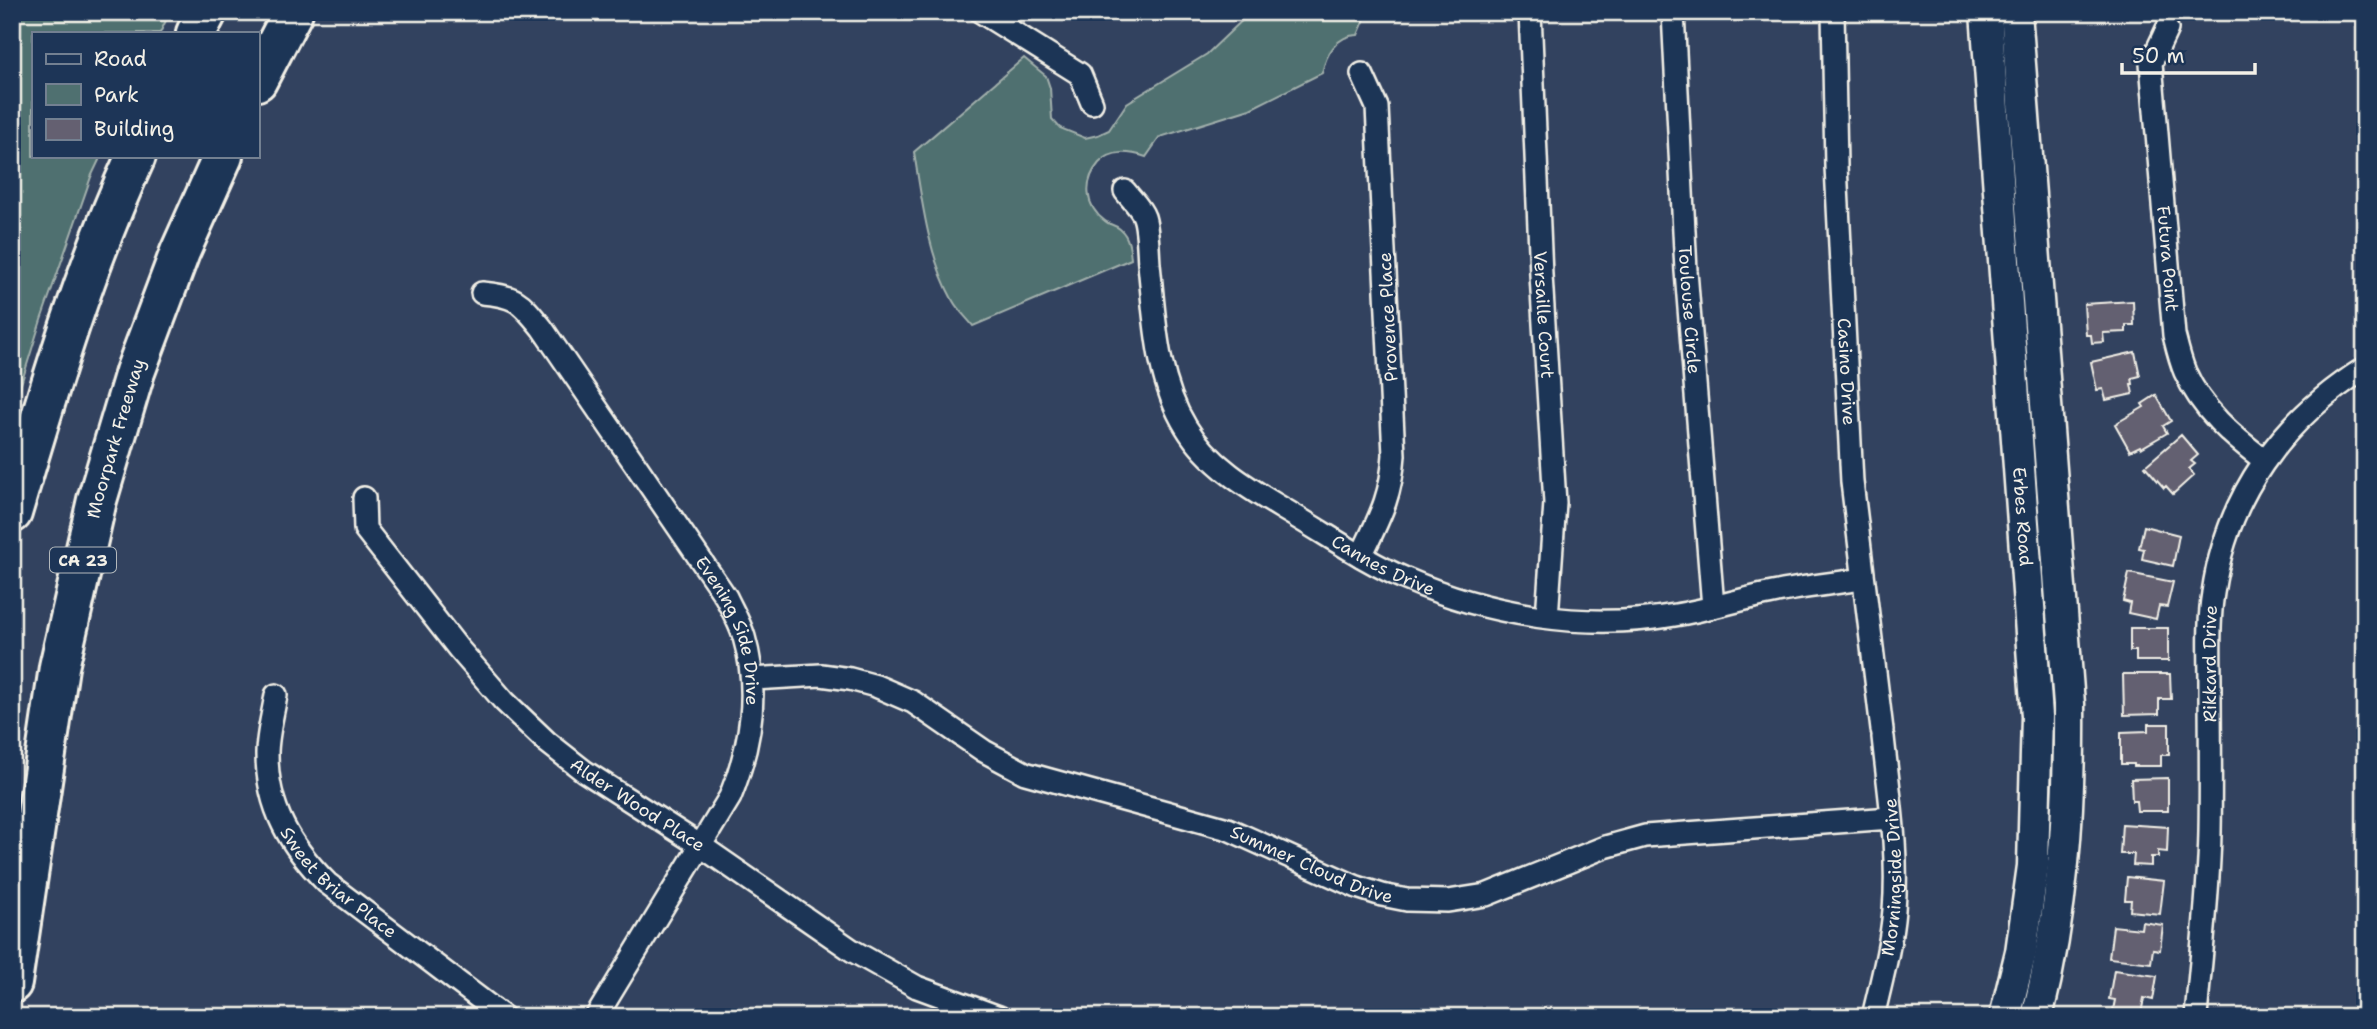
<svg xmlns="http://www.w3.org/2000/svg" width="2377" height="1029" viewBox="0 0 2377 1029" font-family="'Shantell Sans',sans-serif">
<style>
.green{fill:#4f7070;stroke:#a2b0ac;stroke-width:2}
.building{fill:#646071;stroke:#f4f1e8;stroke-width:2}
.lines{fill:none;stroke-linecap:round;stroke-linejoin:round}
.minor-casing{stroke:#f4f1e8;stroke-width:26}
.secondary-casing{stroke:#f4f1e8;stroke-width:35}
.motorway-casing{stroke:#f4f1e8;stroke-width:44}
.minor{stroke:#1d3557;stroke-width:21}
.secondary{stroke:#1d3557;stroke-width:30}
.motorway{stroke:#1d3557;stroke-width:38}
.labels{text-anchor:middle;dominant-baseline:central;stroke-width:5;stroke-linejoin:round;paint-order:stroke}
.shield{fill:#1d3557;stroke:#b4b9bc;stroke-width:2}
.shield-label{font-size:16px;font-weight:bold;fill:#f4f1e8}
.street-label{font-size:18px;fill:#f4f1e8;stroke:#1d3557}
</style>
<rect width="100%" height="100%" fill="#32425f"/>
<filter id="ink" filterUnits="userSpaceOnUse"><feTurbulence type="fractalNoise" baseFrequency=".0143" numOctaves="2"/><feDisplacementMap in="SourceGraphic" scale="14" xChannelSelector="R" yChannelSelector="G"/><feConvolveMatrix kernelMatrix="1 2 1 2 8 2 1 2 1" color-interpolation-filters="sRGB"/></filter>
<g filter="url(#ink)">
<path class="green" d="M12,12H170L160,33H33V156H101L91,177L41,320L12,413Z
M1251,12H1368L1358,35C1336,35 1326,55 1322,73L1250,109L1160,137L1146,157C1130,152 1112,149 1099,163C1083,182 1085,206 1105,221C1109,225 1116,225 1120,229C1129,237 1130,248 1131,259L973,326C967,318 958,310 953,301C928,256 922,201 914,152L1024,58L1046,76L1050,88L1052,119L1060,128L1085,138L1098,135L1109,130L1127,103L1207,54Z"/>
<path class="building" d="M2133,301L2134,325H2126V332L2103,333L2104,342L2092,343L2091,335H2086L2084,304Z
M2135,352L2140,376L2132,378L2133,384H2131L2133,394L2106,400L2103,389L2097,390L2091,362Z
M2156,395L2171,421L2163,426L2167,433L2141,448L2140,446L2130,451L2115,424L2144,407L2142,404Z
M2181,435L2198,455L2191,461L2195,464L2189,469L2194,475L2173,494L2166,486L2164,488L2145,466Z
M2144,526L2179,535L2173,566L2142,559L2144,549L2139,548Z
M2129,573L2173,582L2167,607L2159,606L2156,619L2128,613L2130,603L2123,601Z
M2130,628H2168V661H2136V651H2130Z
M2123,674H2170L2171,699H2159V714L2124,715Z
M2148,724H2169V755H2161V766H2134V764H2121V732L2148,731Z
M2168,778V811H2137L2136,801H2132L2131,779Z
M2122,824L2168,827L2167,852L2158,851V857H2151V866L2133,865L2134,854H2120Z
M2127,877L2164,881L2160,914L2130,911L2131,900H2125Z
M2142,922L2163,925L2160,950L2153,949L2151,963L2109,958L2113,926L2141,929Z
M2114,970L2157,976L2153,1000L2144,998L2141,1014L2113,1010L2115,1000L2109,999Z"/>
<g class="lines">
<defs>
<g id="minor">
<path d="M981,12L1080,74L1092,103"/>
<path id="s1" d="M1530,12L1541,275L1555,503L1547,617"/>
<path id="s2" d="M1673,12L1686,271L1713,607"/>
<path id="s3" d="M1833,12L1836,166L1852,482L1882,730"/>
<path id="s4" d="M2167,29L2151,63L2174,335C2177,347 2180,360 2185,372C2202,410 2232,436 2264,460"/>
<path id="s5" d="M1125,191C1131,199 1141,208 1144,217C1148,228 1148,251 1149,264C1155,320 1156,378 1186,427C1213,472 1263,496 1305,522C1338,542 1371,564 1406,579C1489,615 1586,631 1675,615C1707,610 1737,600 1768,594C1799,587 1831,584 1862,579"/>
<path id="s6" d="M482,293C517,296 520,301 542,328L726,597C732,610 740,623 744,637C760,692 751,745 730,797L596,1017"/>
<path id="s7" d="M364,498L365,529L458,648L504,701L547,742L584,771L701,846L853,951L917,987L999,1017"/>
<path d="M1361,556C1379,518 1391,498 1394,455L1377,107L1362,74"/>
<path id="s8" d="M752,679L821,675L850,679L876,686L913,702L984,751L1025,773L1228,829L1357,887L1382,895L1407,900L1448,901L1486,895L1605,847L1645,836L1891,818"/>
<path id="s9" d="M276,695C273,714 267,735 267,754C267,808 290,846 327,883L504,1017"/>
<path id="s10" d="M1873,1017C1881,982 1891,946 1894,910C1899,853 1889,794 1883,737"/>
<path id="s11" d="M2196,1017C2201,955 2209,893 2210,832C2211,782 2210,733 2210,683C2210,653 2208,623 2213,593C2227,495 2282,420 2365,368"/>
</g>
<g id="secondary">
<path id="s12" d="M1986,12L2037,716L2033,866L2021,952L2005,1017"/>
<path d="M2016,12L2069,704C2070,810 2063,914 2037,1017"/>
</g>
<g id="motorway">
<path d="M196,33L207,12"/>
<path d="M257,81L293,12"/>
<path d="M12,513C48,392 83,271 136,156"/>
<path id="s13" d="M12,983L59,667L97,500L135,372L180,252L223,156"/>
</g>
</defs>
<use href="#minor" class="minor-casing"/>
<use href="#secondary" class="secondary-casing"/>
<use href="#motorway" class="motorway-casing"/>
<use href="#minor" class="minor"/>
<use href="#secondary" class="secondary"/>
<use href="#motorway" class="motorway"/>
</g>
</g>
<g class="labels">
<rect class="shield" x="50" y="547.5" width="66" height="25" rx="5"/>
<g class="shield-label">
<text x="83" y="560">CA 23</text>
</g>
<g class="street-label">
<text stroke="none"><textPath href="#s4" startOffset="234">Futura Point</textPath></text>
<text stroke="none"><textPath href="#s2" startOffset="298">Toulouse Circle</textPath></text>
<text stroke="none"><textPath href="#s1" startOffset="303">Versaille Court</textPath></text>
<text transform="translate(1388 317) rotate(-93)">Provence Place</text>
<text stroke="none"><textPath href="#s3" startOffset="360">Casino Drive</textPath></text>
<text stroke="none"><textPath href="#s13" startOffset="555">Moorpark Freeway</textPath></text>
<text stroke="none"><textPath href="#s12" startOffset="506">Erbes Road</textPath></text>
<text stroke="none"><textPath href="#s5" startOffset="492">Cannes Drive</textPath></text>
<text stroke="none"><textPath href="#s6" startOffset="432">Evening Side Drive</textPath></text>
<text stroke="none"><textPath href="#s11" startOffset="354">Rikkard Drive</textPath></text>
<text stroke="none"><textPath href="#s7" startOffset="422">Alder Wood Place</textPath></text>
<text stroke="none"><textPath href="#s8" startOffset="600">Summer Cloud Drive</textPath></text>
<text stroke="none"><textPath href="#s10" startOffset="142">Morningside Drive</textPath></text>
<text stroke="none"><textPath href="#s9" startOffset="214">Sweet Briar Place</textPath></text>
</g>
</g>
<rect width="2377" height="1029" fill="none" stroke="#1d3557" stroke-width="42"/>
<rect x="21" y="21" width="2335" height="987" fill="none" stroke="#f4f1e8" stroke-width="2.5" filter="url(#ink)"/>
<rect x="32" y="32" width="228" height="126" fill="#1d3557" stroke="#738091" stroke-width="2"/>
<rect x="46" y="54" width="35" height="10" fill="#1d3557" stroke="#738091" stroke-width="2"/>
<text x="94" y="66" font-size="21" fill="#f4f1e8">Road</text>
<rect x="46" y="84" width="35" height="21" fill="#4f7070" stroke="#738091" stroke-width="2"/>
<text x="94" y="102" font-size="21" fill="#f4f1e8">Park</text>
<rect x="46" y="119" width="35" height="21" fill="#646071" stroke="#738091" stroke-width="2"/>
<text x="94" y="136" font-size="21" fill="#f4f1e8">Building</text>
<path d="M2122 63v10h133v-10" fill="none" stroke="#f4f1e8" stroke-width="3.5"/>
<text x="2132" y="63" font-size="21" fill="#f4f1e8" stroke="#1d3557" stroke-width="5" paint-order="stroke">50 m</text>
</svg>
